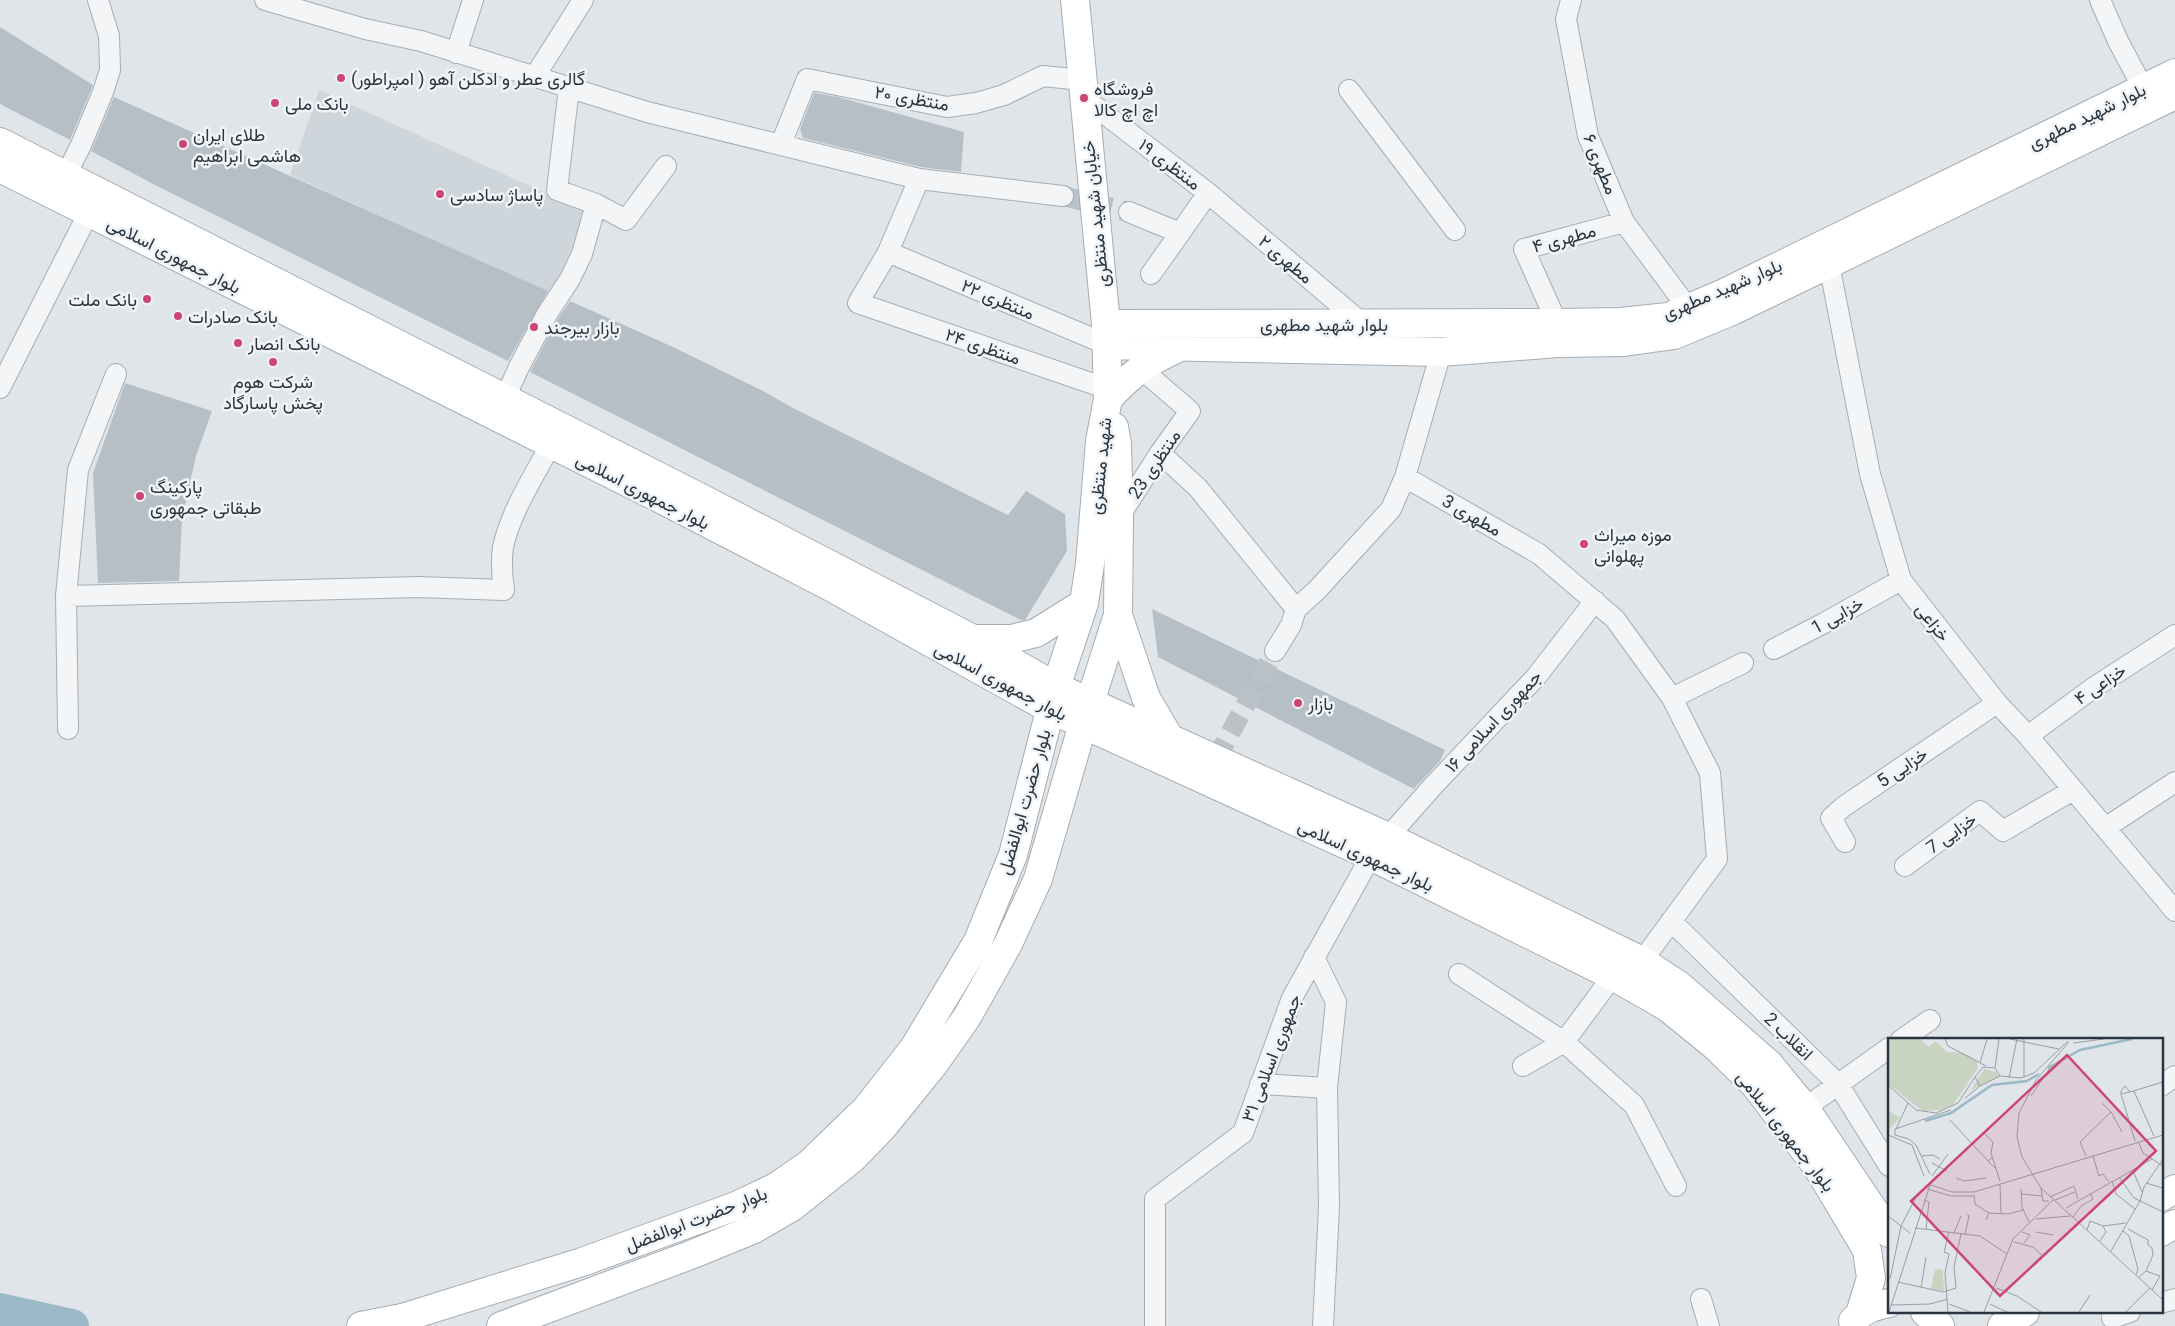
<svg xmlns="http://www.w3.org/2000/svg" width="2175" height="1326" viewBox="0 0 2175 1326" font-family="Roboto,Vazirmatn,sans-serif">
<style>
.built{fill:#ced5db}
.lines{fill:none;stroke-linecap:round;stroke-linejoin:round}
.river{stroke:#9bb9c9;stroke-width:34}
.building{fill:#b7bfc6}
.street-tunnel{stroke:#bbc2c7;stroke-width:20;stroke-dasharray:20 10;stroke-linecap:butt}
.street-casing{stroke:#a5adb3;stroke-width:22}
.secondary-casing{stroke:#a5adb3;stroke-width:30}
.street{stroke:#f3f5f7;stroke-width:20}
.secondary{stroke:#fff;stroke-width:28}
.poi-dot{fill:#cd4673;stroke:#f0f4f6;stroke-width:2}
.labels{text-anchor:middle;dominant-baseline:central;stroke-width:5;stroke-linejoin:round;paint-order:stroke}
.poi-label{font-size:18px;fill:#293540;stroke:#f0f4f6;text-anchor:start}
.street-label{font-size:18px;fill:#293540;stroke:#f0f4f6}
.inset-river{fill:none;stroke:#9bb9c9;stroke-width:2.5}
.inset-road{fill:none;stroke:#979fa5;stroke-width:1}
.view{fill:#cd4673;fill-opacity:0.15;stroke:#cd4673;stroke-width:2.5}
.inset-edge{fill:none;stroke:#293540;stroke-width:2.5}
</style>
<rect width="100%" height="100%" fill="#e0e5e9"/>
<path class="built" d="M319,90L589,213L551,293L290,175Z"/>
<g class="lines">
<path class="river" d="M0,1310L72,1326"/>
</g>
<path class="building" d="M0,27L93,85L70,140L0,104Z
M814,93L838,97L964,132L961,172L921,167L803,138L800,129Z
M114,97L279,171L548,291L508,361L155,185L91,151Z
M570,301L673,347L763,391L793,408L1008,515L1026,491L1065,514L1067,551L1025,620H1021L530,372L557,320Z
M125,383L212,411L196,456L182,519L179,581L98,583L93,473Z
M1152,609L1445,750L1440,761L1414,789L1158,657Z"/>
<g class="lines">
<path class="street-tunnel" d="M1063,196L1129,212
M1216,759L1275,651"/>
<defs>
<path id="street" d="M265,0L365,29L421,41L647,112L919,179L1063,196
M1571,0L1566,19L1588,136L1624,222L1688,308
M2100,0L2118,41L2143,88
M456,53L473,0
M535,76L583,0
M1349,90L1455,230
M1084,98L1208,193L1363,324
M781,144L807,79L947,107L976,103L1004,95L1043,76L1082,80
M66,175L81,145L103,92L110,70L109,36L98,0
M919,179L888,252L858,303L1108,389
M596,204L626,220L666,166
M1129,212L1180,233L1208,193
M888,252L1108,345
M1829,264L1870,474L1901,580L1997,703L2028,736L2175,911
M1151,274L1180,233
M1557,323L1524,249L1624,222
M0,388L89,212
M505,398L519,367L547,314L570,279L582,254L596,204L557,190L569,88
M1160,453L1198,488L1296,609
M1405,477L1539,554L1615,619L1672,698L1743,663
M1119,517L1160,453L1190,411L1140,368
M66,596L78,470L116,374
M1774,649L1826,622L1901,580
M1275,651L1291,625L1296,609L1317,590L1391,509L1405,477L1441,352
M68,729L66,596L418,587L504,590C502,576 501,561 503,547C511,511 534,476 551,444
M2028,736L2093,688L2175,635
M2105,828L2175,782
M1388,837L1433,786L1536,677L1595,601
M1845,842L1831,818L1843,807L1997,703
M1905,866L1980,811L2003,831L2073,790
M1671,921L1838,1084L1889,1166
M1642,961L1717,859L1710,773L1672,698
M1459,974L1564,1042L1634,1105L1676,1186
M1901,1040L1930,1020
M1523,1066L1564,1042L1613,976
M1260,1084L1327,1088L1336,1002L1314,957
M2161,1086L2175,1076
M1805,1108L1889,1048
M1701,1299L1709,1326
M2161,1303L2175,1299
M2112,1318L2130,1312
M1155,1326V1199L1243,1133L1292,998L1371,856
M1323,1326L1329,1207L1327,1088"/>
<path id="secondary" d="M0,142L701,498L971,638L1056,687L1388,837L1642,961L1680,986L1769,1064L1805,1108L1889,1233
M0,168L659,498L831,587L1050,709L1371,856L1613,976L1667,1007L1715,1046L1755,1085L1818,1168L1867,1250L1871,1278L1860,1314
M1106,324L1557,323L1621,322L1668,317L1724,293L2175,73
M1108,345L1441,352L1558,343L1624,342L1674,335L1732,311L1829,264L2175,95
M1108,399C1130,375 1147,362 1176,349
M1118,615L1146,698L1169,737
M975,639H1011L1036,633L1084,603
M2161,1197L2175,1189
M2161,1232L2175,1224
M1925,1312L1940,1326
M1853,1321C1863,1310 1874,1306 1889,1303
M361,1326L402,1318L582,1262L736,1206L776,1187L809,1164L867,1108L914,1048L978,941L1013,855L1056,687L1084,603L1090,564L1100,441L1108,399L1106,324L1075,0
M501,1326L693,1254L754,1229L792,1207L853,1158L883,1127L934,1064L967,1017L1008,944L1038,879L1083,724L1118,615L1119,517L1117,444L1114,427
M2002,1326L2025,1312"/>
</defs>
<use href="#street" class="street-casing"/>
<use href="#secondary" class="secondary-casing"/>
<use href="#street" class="street"/>
<use href="#secondary" class="secondary"/>
</g>
<g class="poi-dot">
<circle cx="341" cy="78" r="5"/>
<circle cx="1084" cy="98" r="5"/>
<circle cx="275" cy="103" r="5"/>
<circle cx="183" cy="144" r="5"/>
<circle cx="440" cy="194" r="5"/>
<circle cx="147" cy="299" r="5"/>
<circle cx="178" cy="316" r="5"/>
<circle cx="534" cy="327" r="5"/>
<circle cx="238" cy="343" r="5"/>
<circle cx="273" cy="362" r="5"/>
<circle cx="140" cy="496" r="5"/>
<circle cx="1584" cy="544" r="5"/>
<circle cx="1298" cy="703" r="5"/>
</g>
<g class="labels">
<g class="poi-label">
<text x="351" y="78">گالرى عطر و ادكلن آهو ( امپراطور)</text>
<text x="1094" y="88">فروشگاه<tspan x="1094" dy="21">اچ اچ کالا</tspan></text>
<text x="285" y="103">بانک ملی</text>
<text x="193" y="134">طلای ایران<tspan x="193" dy="21">هاشمی ابراهیم</tspan></text>
<text x="450" y="194">پاساژ سادسی</text>
<text x="137" y="299" text-anchor="end">بانک ملت</text>
<text x="188" y="316">بانک صادرات</text>
<text x="544" y="327">بازار بیرجند</text>
<text x="248" y="343">بانک انصار</text>
<text x="273" y="381" text-anchor="middle">شرکت هوم<tspan x="273" dy="21">پخش پاسارگاد</tspan></text>
<text x="150" y="486">پارکینگ<tspan x="150" dy="21">طبقاتی جمهوری</tspan></text>
<text x="1594" y="534">موزه میراث<tspan x="1594" dy="21">پهلوانی</tspan></text>
<text x="1308" y="703">بازار</text>
</g>
<g class="street-label">
<text transform="translate(912 98) rotate(10)">منتظری ۲۰</text>
<text transform="translate(2087 116) rotate(-26)">بلوار شهید مطهری</text>
<text transform="translate(1170 164) rotate(37)">منتظری ۱۹</text>
<text transform="translate(1601 164) rotate(68)">مطهری ۶</text>
<text transform="translate(1095 214) rotate(-96)">خیابان شهید منتظری</text>
<text transform="translate(1564 238) rotate(-15)">مطهری ۴</text>
<text transform="translate(174 255) rotate(27)">بلوار جمهوری اسلامی</text>
<text transform="translate(1286 259) rotate(40)">مطهری ۲</text>
<text transform="translate(1722 289) rotate(-23)">بلوار شهید مطهری</text>
<text transform="translate(998 299) rotate(23)">منتظری ۲۲</text>
<text x="1324" y="324">بلوار شهید مطهری</text>
<text transform="translate(983 346) rotate(19)">منتظری ۲۴</text>
<text transform="translate(1154 464) rotate(-56)">منتظری 23</text>
<text transform="translate(1100 466) rotate(-84)">شهید منتظری</text>
<text transform="translate(643 491) rotate(27)">بلوار جمهوری اسلامی</text>
<text transform="translate(1472 515) rotate(30)">مطهری 3</text>
<text transform="translate(1837 615) rotate(-29)">خزایی 1</text>
<text transform="translate(1933 622) rotate(52)">خزاعی</text>
<text transform="translate(1001 681) rotate(28)">بلوار جمهوری اسلامی</text>
<text transform="translate(2100 684) rotate(-34)">خزاعی ۴</text>
<text transform="translate(1493 721) rotate(-47)">جمهوری اسلامی ۱۶</text>
<text transform="translate(1902 767) rotate(-34)">خزایی 5</text>
<text transform="translate(1024 802) rotate(-74)">بلوار حضرت ابوالفضل</text>
<text transform="translate(1951 833) rotate(-35)">خزایی 7</text>
<text transform="translate(1366 855) rotate(25)">بلوار جمهوری اسلامی</text>
<text transform="translate(1789 1036) rotate(44)">انقلاب 2</text>
<text transform="translate(1271 1058) rotate(-69)">جمهوری اسلامی ۳۱</text>
<text transform="translate(1786 1131) rotate(52)">بلوار جمهوری اسلامی</text>
<text transform="translate(696 1219) rotate(-21)">بلوار حضرت ابوالفضل</text>
</g>
</g>
<g transform="translate(1888 1038)">
<rect width="275" height="275" fill="#e0e5e9"/>
<path d="M0,1H32L41,9L47,3L59,14L75,15L88,22L90,30L65,67L53,72L35,73L0,46ZM96,31L108,34L111,39L83,52ZM0,72L12,80L0,92ZM47,231L55,232L56,253L43,251Z" fill="#c9d3c1"/>
<path class="inset-river" d="M160,30L192,12L244,1M37,83L63,75L104,47L139,43L151,36"/>
<path class="inset-road" d="M57,1L60,8L98,28M122,1L171,11M181,4L148,42L131,75L129,99L134,119L153,150L275,262M185,5L216,1M92,25L99,1M95,29L107,30L112,38L92,48L87,39ZM107,30L111,1M112,38L133,40L146,35L180,3M136,39V1M121,40L129,1M0,47L28,72L48,75L70,65L87,39M237,48L242,54L233,56V53ZM246,53L266,98M242,54L275,44M233,56L247,103M143,58L162,30M77,60L92,48M223,74L234,94M62,82L100,123M7,91L63,72M7,91V97L21,101L28,107L42,136M8,91L20,65M96,95L105,104L103,115L112,143M0,97L24,107L36,138M251,105L255,115L275,128M34,118L45,117L52,121M198,118L192,104L223,74L214,65M205,118L211,138L215,136L221,144M105,119L100,123L109,132M44,125L59,133M245,133L254,154M44,138L60,116M231,139L246,160L275,174M68,140L76,143L98,140M224,143L228,156L247,171M258,145L275,150M112,146L113,176M43,147L64,154H86L275,97M153,150L155,163H161M39,151L63,158H86M133,151L134,169L141,184M134,156L154,158M86,157L87,166L101,175M162,159L186,148L190,161M36,162L41,164L38,191M167,162L187,154M178,170L264,121M0,178L22,195M185,179L193,168L205,161L202,155M148,181L182,178M98,182L101,175L120,176L135,172M27,190L92,198L119,216M240,191L260,202V207L264,210L265,217L258,233L251,239M199,192L202,183L215,188L238,185M235,193L241,198L250,231L248,237M134,194L142,197L136,205M148,194L165,197M66,195L73,178M77,196L81,178L79,176M212,203L218,194L215,188M126,204L145,209L155,218M223,213L252,163L256,149L275,121M258,233L272,238L264,252M2,241L13,188L28,159M10,244L55,254L68,250M33,250L38,219M68,250L66,229L73,196M108,250L129,258L153,274M61,266L82,274M102,266L119,274M4,267L42,266L60,261M1,274L42,147M60,274L57,235L61,216L56,214L61,194M96,274L125,201L165,162M191,274L202,257M238,274L262,250"/>
<path class="view" d="M179,17L268,113L112,258L23,163Z"/>
<rect width="275" height="275" class="inset-edge"/>
</g>
</svg>
